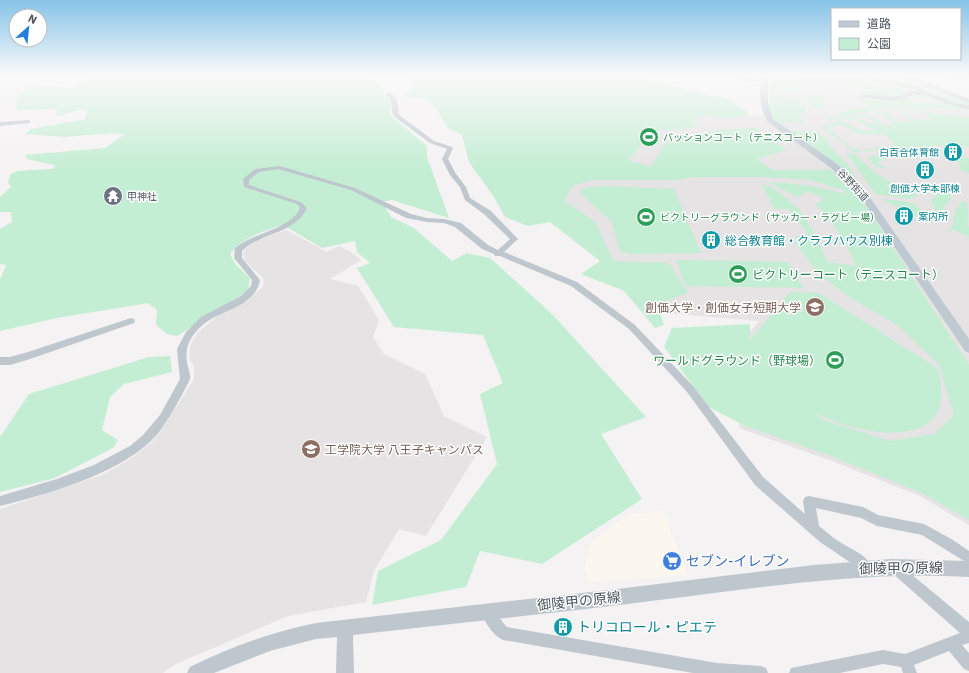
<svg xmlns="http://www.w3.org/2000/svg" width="969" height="673" viewBox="0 0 969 673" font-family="'IBM Plex Sans','Noto Sans JP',sans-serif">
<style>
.commercial{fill:#fcf7ee}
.education{fill:#e5e3e4}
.green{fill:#c4eed3}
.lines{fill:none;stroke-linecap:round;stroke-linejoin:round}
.minor{fill:#bfc7ce;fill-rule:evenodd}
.tertiary{fill:#bfc7ce;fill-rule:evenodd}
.secondary{fill:#bfc9d2;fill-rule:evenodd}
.labels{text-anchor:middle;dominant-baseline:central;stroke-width:3;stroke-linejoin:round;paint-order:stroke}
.far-leisure-label{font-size:10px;fill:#27864d;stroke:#fff;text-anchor:start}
.far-culture-label{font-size:10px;fill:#0d838f;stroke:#fff;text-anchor:end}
.far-street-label{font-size:10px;fill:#4b565f;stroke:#fff}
.far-worship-label{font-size:10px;fill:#5b616d;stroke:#fff;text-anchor:start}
.culture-label{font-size:12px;fill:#0d838f;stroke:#fff;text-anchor:start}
.leisure-label{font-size:12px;fill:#27864d;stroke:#fff;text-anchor:start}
.education-label{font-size:12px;fill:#785e54;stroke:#fff;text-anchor:end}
.near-shop-label{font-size:14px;fill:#366cbe;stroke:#fff;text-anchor:start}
.near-street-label{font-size:14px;fill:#4b565f;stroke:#fff}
.near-culture-label{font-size:14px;fill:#0d838f;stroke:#fff;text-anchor:start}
</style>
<rect width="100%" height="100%" fill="#f4f2f2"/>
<path class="commercial" d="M663,511L688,575L589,582L584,566L591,543L626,515Z"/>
<path class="education" d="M770,75H897L969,104V525L920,496L832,461L739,428L741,406L732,353L759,321L676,314L647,300L621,285L562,201L599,136L705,114L770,116Z
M286,230L327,252L339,246L351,252L361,260L330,279L358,286L379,320L373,337L384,354L425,374L444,416L487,437L426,536L399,529L374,571L366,602L288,616L176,664L163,673H0V509L102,475L133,457L152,442L165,425L194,379V367L189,357L190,345L198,332L219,315L248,301L263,286L264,279L245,261L243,255L245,249L259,240Z"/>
<path class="green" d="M96,75H369L368,76L381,84L385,96L391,102L390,115L427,146V157L449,218L392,200L382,202L391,217L414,228L452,261L467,253L490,258L552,314L646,417L601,434L642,499L542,564L480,551L466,587L372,605L378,571L441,540L497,464L480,394L503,383L483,335L394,327L357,268L370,263L357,252L355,241L322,248L283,225C263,231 244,237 230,254L236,265L250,278L248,291L177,336L167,334L156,325L157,310L148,303L57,318L0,331V280L6,265L0,264V229L12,222L11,212H0V197L11,187L8,182L11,174L18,171L51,169L55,167L54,165L27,159L25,155L105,148L124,135L117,133L65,137L25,134L31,129L85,119L87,110L82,109L59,116L56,115L58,109L17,110L16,95L34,85L71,88Z
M404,75H632L708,95L727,98L746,111L748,116C728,116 726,121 705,114L694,119L697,126L676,130H639L638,132L642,144L629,160L650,167L666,142L719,130L755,128L787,150L757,159L772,170H831L847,183L870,212L969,365V520L922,493L831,456L743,425L709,407L664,347L672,328L750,324V340L790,292L819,293L937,368C957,431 906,440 857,428C842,425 827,417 814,414L823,420L890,441L934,434L954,415L939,365L899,326L852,299L820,275L794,242H800L795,236L808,235L807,232L788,209H774L762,184L775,189L800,210L819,241L827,262L856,266C848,245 831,219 815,204L824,199L808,191L798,197L768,182L807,185L847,194L843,190L810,180L761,177H695L674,180H593L574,185L569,191L565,201L596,223L613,261L669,263L688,293L657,304L664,325L655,328L624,291L581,274L600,261L550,222L528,226L505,217L494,197L469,162L462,135L448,128L436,109L426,97L410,99L406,93L415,87Z
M770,75H795L803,87L802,92L779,91L777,94L786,98L796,99L798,95L800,96L802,102L808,107L799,118L805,120L802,123L786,121L781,125L788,128L791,131H815L826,139L835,152L846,162L863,189L841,167L772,118L769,112Z
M867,75H895L969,103V106L957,104L930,94Z
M849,76L855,78L857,80L895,87L902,86L913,90L906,94L909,90L906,89L900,91L904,94L893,98L863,95L846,82L850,79Z
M918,94L929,96V97L915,100L911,103H942L933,97L955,106L969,109V110C922,107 874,104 829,121L827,119L850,110L871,107L860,100H853C868,96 881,100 896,100C903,100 911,96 918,94Z
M808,95L819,96V95H824H820L821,98L826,99L825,105L821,108L814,107L806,100Z
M913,108L928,110L934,114L969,117V147L957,144L936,146L953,158H969V173L959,169L961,167C956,157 942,155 935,145L931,146L937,153H924L903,147L866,152L862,149L876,150L874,147L893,146V143L895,142L884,134H860L844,125L827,127L853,149L857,148L861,152L854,153L836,136L830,135L821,127L839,120L864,131L876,130L853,119L845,121L841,119L852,116L877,126L867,116L853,115C877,109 873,126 895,126L883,114L871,112L885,111L898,122L912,121L901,111H890L903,110L915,120L931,119L926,111L907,109Z
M639,131H653L660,144H645Z
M854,153L874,172L891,182L886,186L895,191L903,188L919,196L912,197L910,199L875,194L854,163L845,154Z
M900,153L876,163L887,168L876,167L867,157Z
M603,186L674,189L701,253L630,254L620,251L611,221L581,194L580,191L585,188Z
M936,187L950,193L951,199L943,208L940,223L931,215L935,209L931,200L937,196L933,189Z
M881,199C894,201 916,199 922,212L918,213L920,217L919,218Z
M962,201L966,202C969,209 968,219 967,226L969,227V237L954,230L947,232L953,226L955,211Z
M676,260L788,262L803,288L685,286Z
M170,356L172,372L124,384L110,397L102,430L118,440L113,448L55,478L0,492V437L29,394L149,357Z"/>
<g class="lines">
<path class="minor" d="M739,75H744L746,78L768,81L765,83L743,80Z
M861,75H868L879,80L909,84L954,103L969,105V109L951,105L925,95H913L894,101L860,97V95L862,94L894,97L913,91H918C899,83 879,86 861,75Z
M945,75H953L962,78L965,75H969V77L963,81Z
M386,93H390L397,99L399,115L434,141L452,147L453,148L448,159L456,174L466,187L470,198L491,211L518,239L504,252L577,282L635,325L693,386L763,477L805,514L803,501L805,497L809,496L863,507L878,515L924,524L953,540L969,551V564L922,535L877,526L861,518L816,508L819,526C827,532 834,539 843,544C853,550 867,555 872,567L870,571L866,573L820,542L755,485L687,392L629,329L571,286L500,256H495L494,254L482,249L455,227L444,223L427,222L406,218L351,190L278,169L259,172L249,180V185L301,202L307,208C295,234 262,232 242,251V258L260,280C256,305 226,309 208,321C203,324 198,329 195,333C186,344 185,354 188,367C189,371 191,376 190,379C189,382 187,385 186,387C176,406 166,426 151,441C115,475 48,494 0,506V496L57,479L94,465L130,446L143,435L160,415L180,379L177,349L186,332L201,317L241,296L251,286L252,280L234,258L235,248C254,232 290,230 300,208L297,204L244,187L243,179L255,169L280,166L355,188L411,214L427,218L444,219L461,223L488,245L498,250L510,239L485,215L465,200L460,187L450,175L442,159L447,149L430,143L395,117L392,112L391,100L386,95Z
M28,120L30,121V123L0,126V122Z
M131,318L134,319L135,321L134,323L30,359L10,365H0V357H10L28,352Z
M895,562L899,564L969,622V643L962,645L969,653V671L964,669L949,651L914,665L917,673H903L901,667L883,664L840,673H789L791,668L883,650L905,654L960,633L891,572L889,568L891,564Z
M487,604C493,607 501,621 507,627L717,663L761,666L766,668L768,673H693L503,640C492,635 485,622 480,611L482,606Z"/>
<path class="tertiary" d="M891,559L969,561V577C864,571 763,587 659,600C557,613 455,623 353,635L354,673H336L337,637L316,639L270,651L214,673H187L190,667C230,647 272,632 316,623L617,589L814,565Z"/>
<path class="secondary" d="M762,75H768V102L773,119L837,164L864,189L969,339V353L965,351L858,193L831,168L768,122C758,107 760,92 762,75Z
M898,75H908L969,99V103Z"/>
</g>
<linearGradient id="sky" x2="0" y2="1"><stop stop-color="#86c3e8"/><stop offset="0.44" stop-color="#faf9f9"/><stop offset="1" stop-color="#faf9f9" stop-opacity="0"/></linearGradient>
<rect width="969" height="170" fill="url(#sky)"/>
<defs>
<symbol id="stadium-disc" viewBox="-11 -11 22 22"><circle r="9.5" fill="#2e9e5b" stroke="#fff"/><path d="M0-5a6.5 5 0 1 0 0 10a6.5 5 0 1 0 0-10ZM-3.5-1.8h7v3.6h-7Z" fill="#fff"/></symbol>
<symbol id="building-disc" viewBox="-11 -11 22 22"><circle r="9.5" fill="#0f9aa8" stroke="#fff"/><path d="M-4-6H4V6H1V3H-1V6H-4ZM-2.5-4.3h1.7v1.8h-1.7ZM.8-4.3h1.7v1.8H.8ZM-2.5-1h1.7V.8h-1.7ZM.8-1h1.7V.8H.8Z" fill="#fff"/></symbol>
<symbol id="temple-disc" viewBox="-11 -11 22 22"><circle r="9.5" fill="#6b7280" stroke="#fff"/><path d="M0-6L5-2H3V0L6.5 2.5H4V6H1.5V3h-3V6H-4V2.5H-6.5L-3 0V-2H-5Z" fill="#fff"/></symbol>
<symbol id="university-disc" viewBox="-11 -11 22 22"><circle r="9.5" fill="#8d6e63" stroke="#fff"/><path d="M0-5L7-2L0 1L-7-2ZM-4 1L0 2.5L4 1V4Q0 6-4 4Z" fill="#fff"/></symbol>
<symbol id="supermarket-disc" viewBox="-11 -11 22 22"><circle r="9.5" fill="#3f7fe0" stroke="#fff"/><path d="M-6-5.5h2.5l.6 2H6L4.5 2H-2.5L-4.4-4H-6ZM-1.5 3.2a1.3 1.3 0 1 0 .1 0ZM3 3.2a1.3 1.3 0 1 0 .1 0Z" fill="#fff"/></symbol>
</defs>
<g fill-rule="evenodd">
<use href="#stadium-disc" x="638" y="126" width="22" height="22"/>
<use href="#building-disc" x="942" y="141" width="22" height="22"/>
<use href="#building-disc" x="914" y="159" width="22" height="22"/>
<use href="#temple-disc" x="102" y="185" width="22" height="22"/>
<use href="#building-disc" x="893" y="205" width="22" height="22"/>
<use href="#stadium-disc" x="635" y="206" width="22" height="22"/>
<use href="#building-disc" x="700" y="229" width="22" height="22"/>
<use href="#stadium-disc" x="727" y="263" width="22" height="22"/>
<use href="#university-disc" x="804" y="296" width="22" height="22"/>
<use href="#stadium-disc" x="824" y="349" width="22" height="22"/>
<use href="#university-disc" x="300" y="438" width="22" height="22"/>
<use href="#supermarket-disc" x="661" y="550" width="22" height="22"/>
<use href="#building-disc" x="552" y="616" width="22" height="22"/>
</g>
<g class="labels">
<g class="far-leisure-label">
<text x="663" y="137">パッションコート（テニスコート）</text>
<text x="660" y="217">ビクトリーグラウンド（サッカー・ラグビー場）</text>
</g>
<g class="far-culture-label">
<text x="939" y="152">白百合体育館</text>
<text x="925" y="188" text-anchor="middle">創価大学本部棟</text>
<text x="918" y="216" text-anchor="start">案内所</text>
</g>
<g class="far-street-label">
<text transform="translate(853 185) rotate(47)">谷野街道</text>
</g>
<g class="far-worship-label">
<text x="127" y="196">甲神社</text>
</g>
<g class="culture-label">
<text x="725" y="240">総合教育館・クラブハウス別棟</text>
</g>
<g class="leisure-label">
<text x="752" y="274">ビクトリーコート（テニスコート）</text>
<text x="821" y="360" text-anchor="end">ワールドグラウンド（野球場）</text>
</g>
<g class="education-label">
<text x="801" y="307">創価大学・創価女子短期大学</text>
<text x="325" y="449" text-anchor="start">工学院大学 八王子キャンパス</text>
</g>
<g class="near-shop-label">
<text x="686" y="561">セブン-イレブン</text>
</g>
<g class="near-street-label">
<text transform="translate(901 568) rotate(-1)">御陵甲の原線</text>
<text transform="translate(579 601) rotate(-6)">御陵甲の原線</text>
</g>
<g class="near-culture-label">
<text x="577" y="627">トリコロール・ピエテ</text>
</g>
</g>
<rect x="831" y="8" width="130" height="52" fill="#ffffff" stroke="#b7bbbf"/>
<rect x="839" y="21" width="20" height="6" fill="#bfc9d2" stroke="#b7bbbf"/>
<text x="867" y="28" font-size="12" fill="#4b565f">道路</text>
<rect x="839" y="38" width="20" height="12" fill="#c4eed3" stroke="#b7bbbf"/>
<text x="867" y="48" font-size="12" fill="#4b565f">公園</text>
<g transform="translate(28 28) rotate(27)"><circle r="19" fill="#ffffff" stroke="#b7bbbf"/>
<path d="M0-3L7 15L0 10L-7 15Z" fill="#247ddc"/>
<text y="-6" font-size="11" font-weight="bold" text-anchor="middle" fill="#4b565f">N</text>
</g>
</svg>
